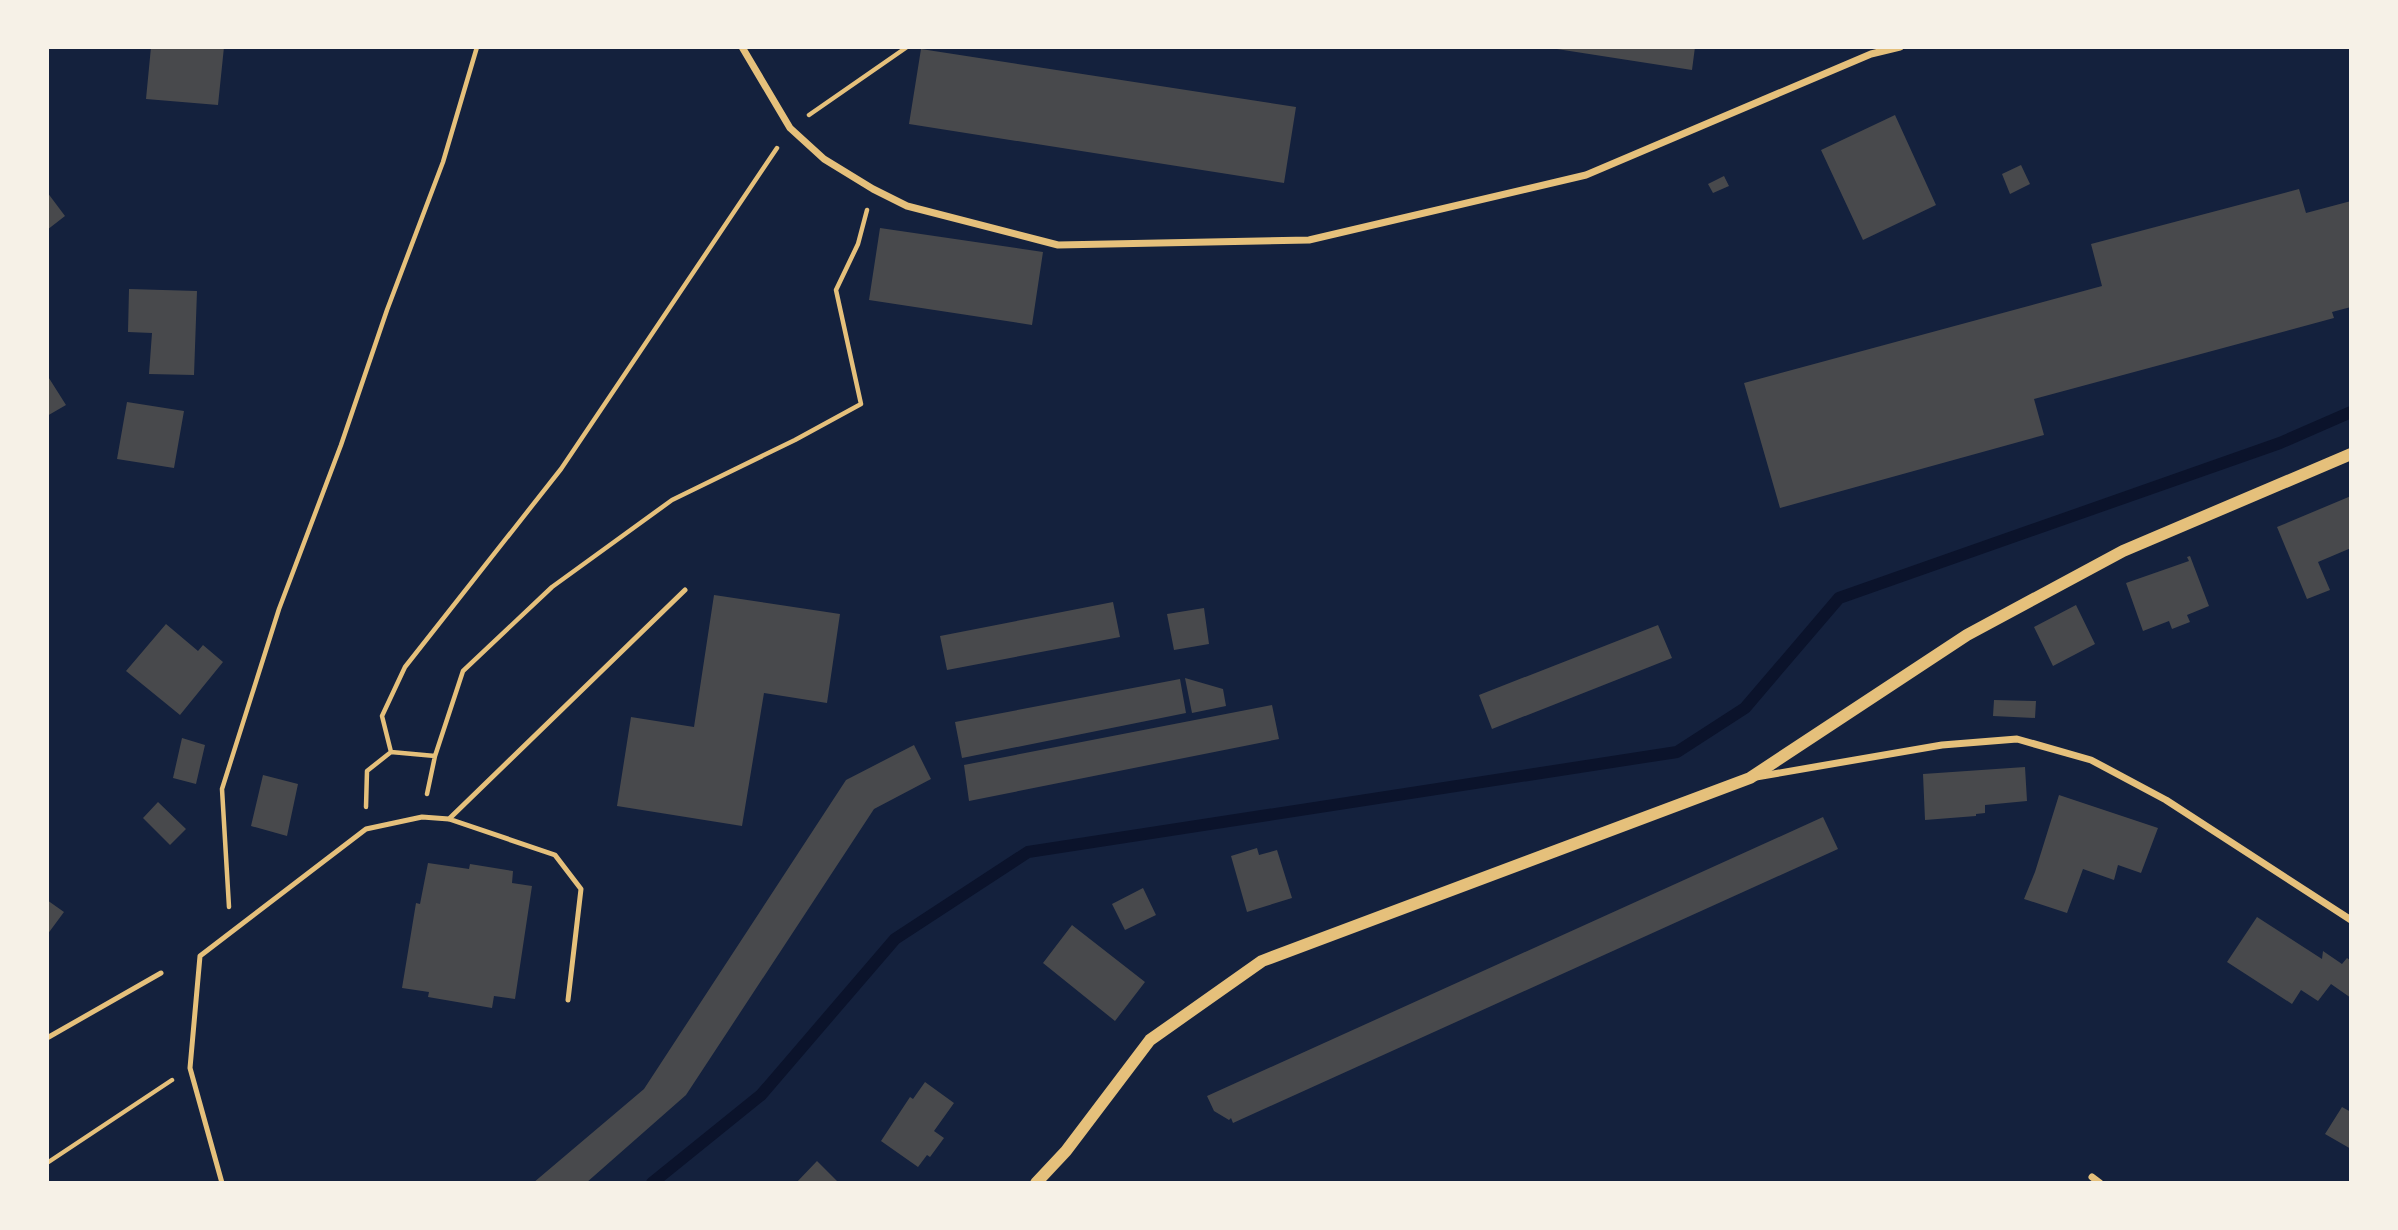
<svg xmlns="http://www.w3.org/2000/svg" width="2398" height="1230" viewBox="0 0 2398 1230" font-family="Signika,sans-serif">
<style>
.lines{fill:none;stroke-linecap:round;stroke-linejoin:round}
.stream{stroke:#0b132b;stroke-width:12}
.building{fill:#48494c}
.path{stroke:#e5c07b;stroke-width:4.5}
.service{stroke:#e5c07b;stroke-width:5}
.minor{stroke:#e5c07b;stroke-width:7}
.tertiary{stroke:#e5c07b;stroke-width:12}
</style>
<rect width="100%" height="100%" fill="#14213d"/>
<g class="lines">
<path class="stream" d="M652,1183L761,1095L895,939L1028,852L1677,752L1745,708L1839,598L2280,443L2351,412"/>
</g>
<path class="building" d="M151,47H224L218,105L146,99Z
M1544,47H1695L1692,70Z
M921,49L1296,107L1284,183L909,124Z
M1895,115L1936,205L1863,240L1821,150Z
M2021,165L2030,184L2010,194L2002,174Z
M1724,176L1729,186L1713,193L1708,184Z
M2299,189L2306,213L2351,201V307L2332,312L2334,318L2034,399L2044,435L1780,508L1744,383L2102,286L2091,244Z
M47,192L65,216L47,230Z
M880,228L1043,252L1032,325L869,300Z
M129,289L197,291L194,375L149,374L152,333L128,332Z
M47,375L66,405L47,416Z
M127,402L184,411L174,468L117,459Z
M2351,496V548L2318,562L2330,590L2307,599L2277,527Z
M2190,556L2209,606L2187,615L2190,622L2172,629L2169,621L2143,631L2126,583L2189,561L2187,557Z
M714,595L840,614L827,703L764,693L742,826L617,806L631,717L694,727Z
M1113,602L1120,637L947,670L940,636Z
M2076,605L2095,644L2053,666L2034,627Z
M1204,608L1209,644L1174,650L1167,614Z
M166,624L198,651L203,645L223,662L180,715L126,671Z
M1658,625L1672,658L1492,729L1479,695Z
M1185,678L1223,689L1226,706L1192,713Z
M1180,679L1186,713L962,758L955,722Z
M1994,700L2036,701L2035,718L1993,716Z
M1272,705L1279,739L969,801L964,765Z
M182,738L205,745L196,784L173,778Z
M914,745L931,779L874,809L686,1095L586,1183H533L644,1089L846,780Z
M2025,767L2027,801L1985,805V813L1976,814V816L1925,820L1923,774Z
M263,775L298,784L287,836L251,826Z
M2059,795L2158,828L2141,873L2118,865L2114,880L2083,869L2067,913L2024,899L2035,872Z
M158,802L186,829L170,845L143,818Z
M1823,817L1838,849L1233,1123L1231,1118L1229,1120L1214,1111L1207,1096Z
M1257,848L1259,855L1277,850L1292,898L1247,912L1231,856Z
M428,863L469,869L470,864L513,871L512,883L532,886L515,999L494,996L492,1008L428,997L429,992L402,988L416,903L420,904Z
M1143,888L1156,915L1125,930L1112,904Z
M47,900L64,912L47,935Z
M2257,917L2322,959L2323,951L2342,964L2347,958L2351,961V998L2331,984L2318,1001L2301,990L2292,1004L2227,962Z
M1072,925L1145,982L1115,1021L1043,963Z
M925,1082L954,1103L934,1131L944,1138L930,1157L927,1155L918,1167L881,1141L910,1097L913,1099Z
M2342,1107L2351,1112V1149L2325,1134Z
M817,1161L839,1183H796Z"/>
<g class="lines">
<path class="path" d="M809,115L907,47
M391,752L382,716L405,667L561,469L777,148
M427,794L435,756L463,671L552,587L672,500L795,440L861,404L836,290L858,244L867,210
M366,807L367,771L391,752L435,756
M229,907L222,789L279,609L341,445L387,310L443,162L477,47
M47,1163L172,1080"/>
<path class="service" d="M449,819L685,590
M47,1038L161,973
M222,1183L190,1068L200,956L366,829L422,817L449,819L555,855L581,889L568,1000"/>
<path class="minor" d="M742,47L790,128L824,159L873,189L907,206L1058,245L1309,240L1586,175L1871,54L1900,47
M1756,777L1942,745L2017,739L2091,760L2166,800L2351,920
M2092,1177L2100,1183"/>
<path class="tertiary" d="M1036,1183L1066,1151L1150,1040L1262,961L1750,778L1967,635L2123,551L2351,454"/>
</g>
<rect width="2398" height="1230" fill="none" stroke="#f6f1e7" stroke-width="98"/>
</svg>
